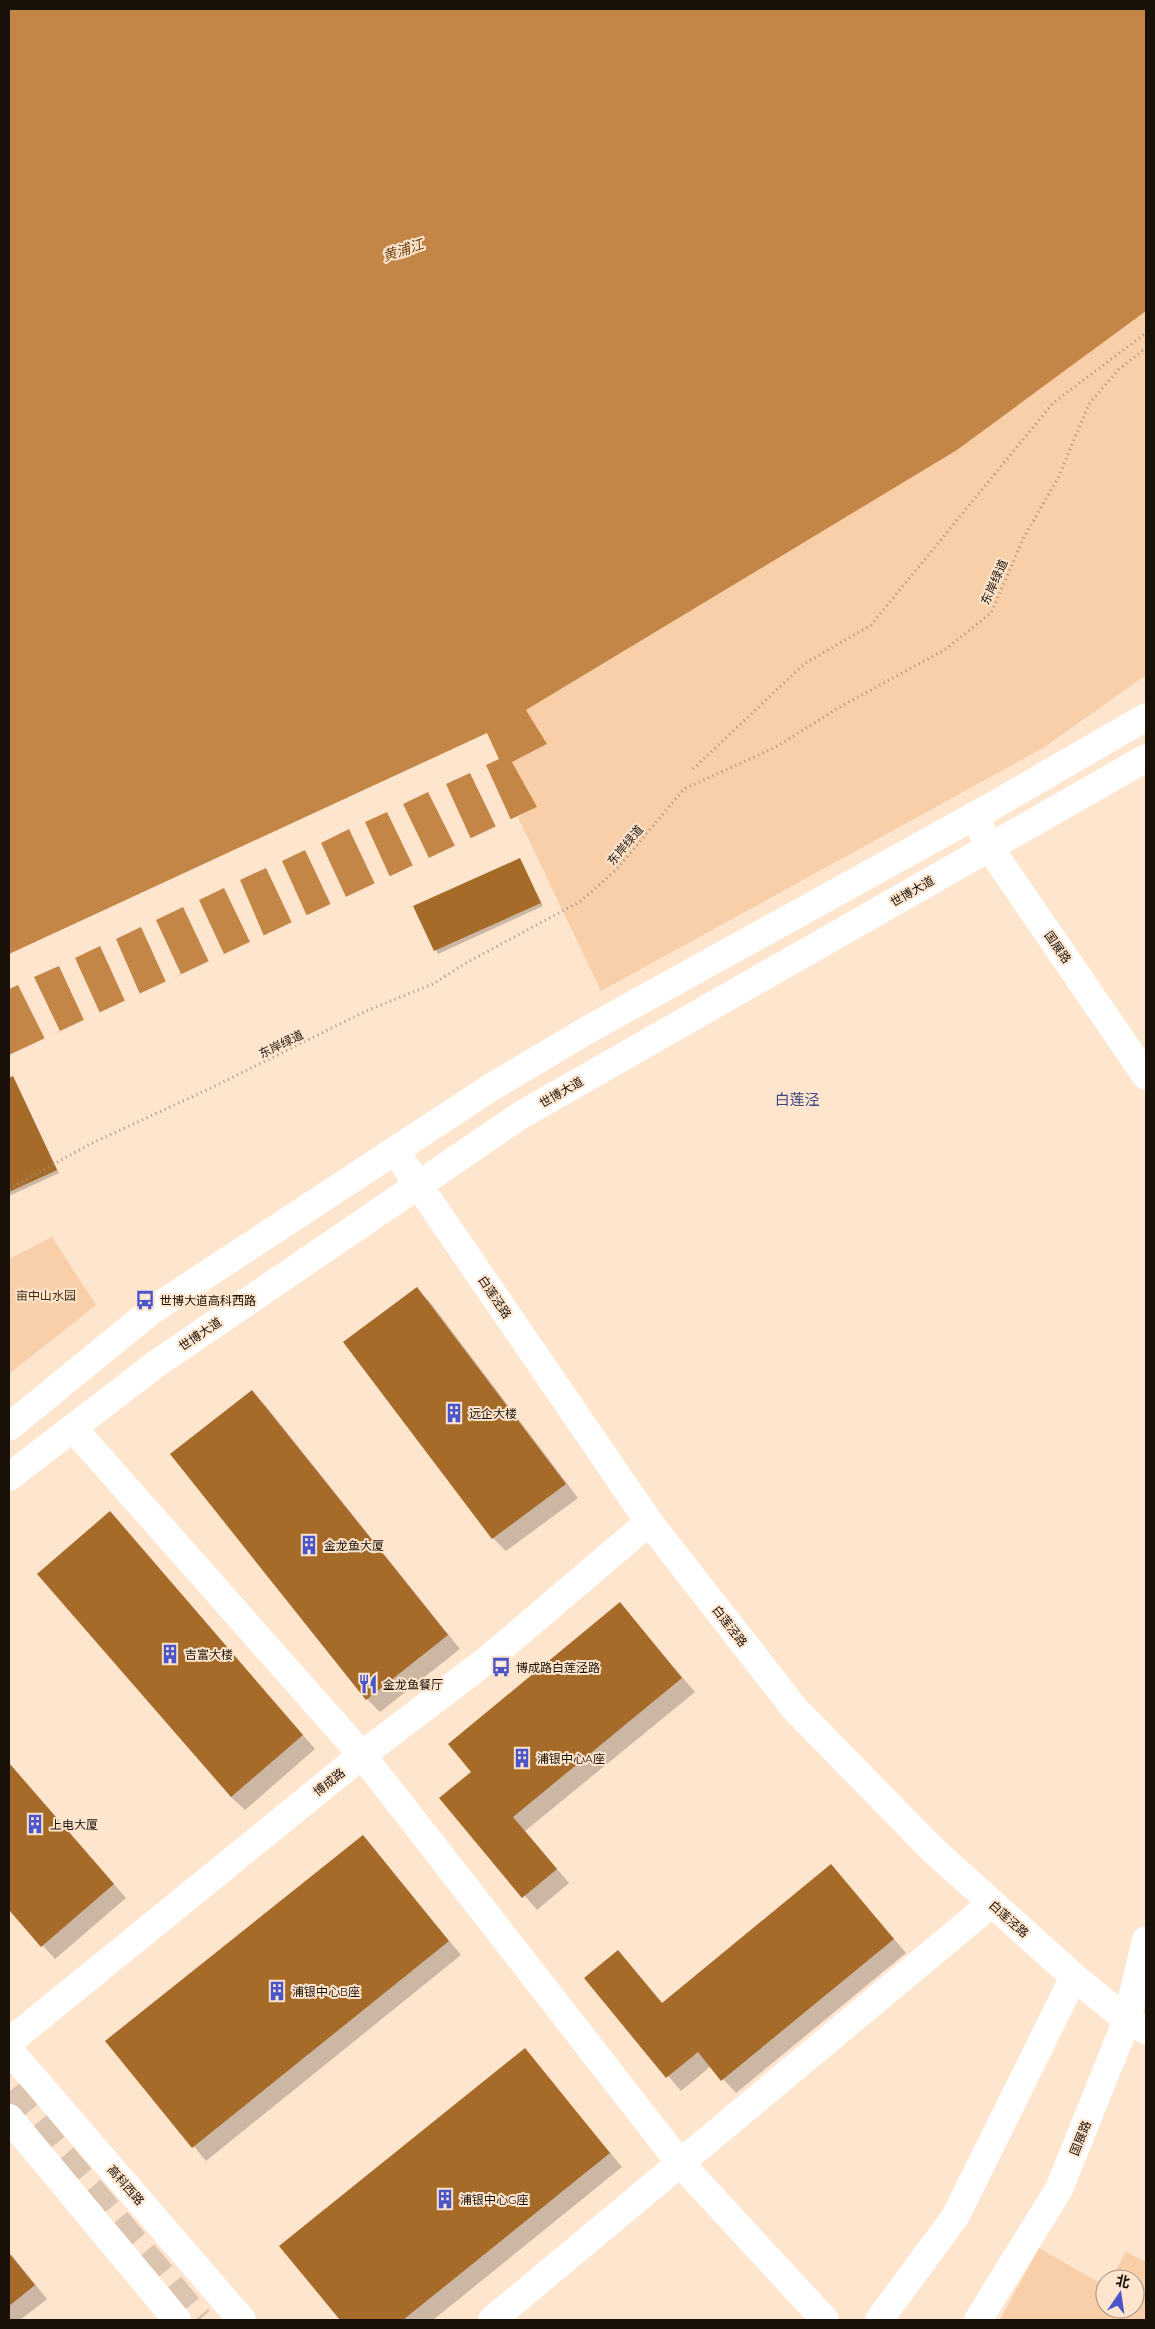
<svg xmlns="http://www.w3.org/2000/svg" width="1155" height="2329" viewBox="0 0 1155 2329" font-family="Quicksand,'Noto Sans SC',sans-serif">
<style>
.green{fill:#f9cfa9}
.water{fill:#c48646}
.pier{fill:#fee5ce}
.shadow{fill:#0003}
.building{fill:#a66b29}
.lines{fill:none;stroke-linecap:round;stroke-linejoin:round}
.major-tunnel{stroke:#dcc5b0;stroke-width:28;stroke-dasharray:28 14;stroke-linecap:butt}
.path{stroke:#a49180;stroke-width:3;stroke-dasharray:1 4;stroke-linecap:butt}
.minor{stroke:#fff;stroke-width:28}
.major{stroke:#fff;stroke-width:28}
.labels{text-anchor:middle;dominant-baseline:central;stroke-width:4;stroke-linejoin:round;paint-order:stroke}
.street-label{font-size:12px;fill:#191008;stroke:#fee5ce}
.park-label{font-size:12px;fill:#43290e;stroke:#fee5ce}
.poi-label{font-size:12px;fill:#191008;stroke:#fee5ce;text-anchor:start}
.water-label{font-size:14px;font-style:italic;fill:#693f0d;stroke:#fee5ce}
.quarter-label{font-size:15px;fill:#3d4682;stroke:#fee5ce}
</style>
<rect width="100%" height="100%" fill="#fee5ce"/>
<path class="green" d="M1146,311V675L1043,748L601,991L518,817L537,807L512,762L547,744L526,710L957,450Z
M52,1237L96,1305L9,1374V1259Z
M1039,2248L1105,2286V2309H1135V2279H1111L1126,2252L1146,2262V2320H1000Z"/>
<path class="water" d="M9,9H1146V311L957,450L526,710L547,744L512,762L537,807L9,1055Z"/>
<path class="pier" d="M487,733L499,759L486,765L511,820L496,827L470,773L446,784L471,839L455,846L428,792L403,804L429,858L413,866L387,812L365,822L390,877L375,884L349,829L321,843L346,897L331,905L305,850L282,861L307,916L292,923L266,868L240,880L264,936L250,942L224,888L199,900L224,954L209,962L183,907L156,920L181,974L166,982L141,927L116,939L140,994L125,1001L100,946L75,958L100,1013L84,1020L59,966L34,977L60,1031L45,1039L18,985L9,989V954Z"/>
<path class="shadow" d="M520,859L543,906L438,954L415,907Z
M13,1077L59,1173L9,1196V1079Z
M417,1289L430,1302L578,1498L506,1551L493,1538Z
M252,1392L265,1405L460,1649L380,1712L367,1699Z
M110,1513L315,1749L245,1810L231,1797Z
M620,1604L695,1692L525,1831L569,1883L537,1910L441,1798L473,1772Z
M9,1763L126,1898L55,1959L9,1908Z
M362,1836L461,1955L206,2161L107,2042Z
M831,1866L906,1953L736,2093L711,2066L681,2091L586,1979L618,1952L663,2004Z
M524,2050L622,2167L433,2320H341L281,2246Z
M9,2252L47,2299L20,2320H9Z"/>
<path class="building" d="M520,858L541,903L434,951L413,906Z
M13,1076L57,1170L9,1192V1078Z
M417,1287L566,1484L492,1539L343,1342Z
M252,1390L448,1635L366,1700L170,1454Z
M110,1511L303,1735L231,1797L37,1574Z
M620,1602L682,1678L513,1817L557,1869L522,1898L439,1798L471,1772L448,1744Z
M9,1763L114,1884L41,1947L9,1910Z
M363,1835L449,1941L192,2148L105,2041Z
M831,1864L894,1939L721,2081L698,2052L666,2078L584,1978L618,1950L662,2003Z
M525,2048L610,2153L403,2320H340L279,2246Z
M9,2253L35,2285L9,2306Z"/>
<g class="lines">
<path class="major-tunnel" d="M9,2092L199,2320"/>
<path class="path" d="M693,769L804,664L871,625L1053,403L1146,333
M9,1189L90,1144L211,1088L366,1011L433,984L466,963L581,901L616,870L684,789L776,747L838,708L946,649L991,613L1024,537L1058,478L1089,404L1119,369L1146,348"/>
<path class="minor" d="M975,815L989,847L1146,1076
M395,1151L649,1522L795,1709L931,1848L1074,1977L1127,2020L1146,2030
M73,1428L362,1755L680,2163L825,2320
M9,2042L362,1755L487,1660L649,1522
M492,2320L992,1903
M879,2320L955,2217L1074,1977
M978,2320L1059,2189L1127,2020L1146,1940"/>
<path class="major" d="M9,1427L151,1311L490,1088L591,1028L996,804L1146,717
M9,1477L156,1364L521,1115L1146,758
M9,2050L242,2320
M9,2118L177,2320"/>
</g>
<defs>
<symbol id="bus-bare" viewBox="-9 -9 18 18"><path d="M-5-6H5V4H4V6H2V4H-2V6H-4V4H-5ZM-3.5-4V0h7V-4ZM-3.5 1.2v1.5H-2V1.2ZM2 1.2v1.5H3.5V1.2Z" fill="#4b55ca" stroke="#fee5ce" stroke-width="2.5" paint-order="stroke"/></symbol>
<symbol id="building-bare" viewBox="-9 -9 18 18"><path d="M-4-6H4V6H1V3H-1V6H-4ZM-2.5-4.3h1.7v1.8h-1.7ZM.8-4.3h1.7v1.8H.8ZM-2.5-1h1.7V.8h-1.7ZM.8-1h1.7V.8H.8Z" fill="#4b55ca" stroke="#fee5ce" stroke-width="2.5" paint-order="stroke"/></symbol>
<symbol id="restaurant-bare" viewBox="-9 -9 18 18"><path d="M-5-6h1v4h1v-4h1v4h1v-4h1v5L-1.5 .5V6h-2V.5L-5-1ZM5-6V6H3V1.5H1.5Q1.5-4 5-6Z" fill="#4b55ca" stroke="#fee5ce" stroke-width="2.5" paint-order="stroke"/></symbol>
</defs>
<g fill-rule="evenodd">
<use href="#bus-bare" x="131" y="1286" width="28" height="28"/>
<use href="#building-bare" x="440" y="1399" width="28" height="28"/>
<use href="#building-bare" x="295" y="1531" width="28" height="28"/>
<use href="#building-bare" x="156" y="1640" width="28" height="28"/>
<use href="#bus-bare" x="487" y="1653" width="28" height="28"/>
<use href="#restaurant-bare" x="354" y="1670" width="28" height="28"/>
<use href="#building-bare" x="508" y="1744" width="28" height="28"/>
<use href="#building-bare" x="21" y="1810" width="28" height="28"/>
<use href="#building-bare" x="263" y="1977" width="28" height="28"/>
<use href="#building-bare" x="431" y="2185" width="28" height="28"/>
</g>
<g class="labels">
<g class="street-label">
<text transform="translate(994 582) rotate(-66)">东岸绿道</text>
<text transform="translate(625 845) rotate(-50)">东岸绿道</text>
<text transform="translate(912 891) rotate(-30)">世博大道</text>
<text transform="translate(1058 947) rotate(55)">国展路</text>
<text transform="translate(281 1044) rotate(-26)">东岸绿道</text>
<text transform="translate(561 1092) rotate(-30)">世博大道</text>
<text transform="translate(495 1297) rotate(56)">白莲泾路</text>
<text transform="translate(200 1334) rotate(-34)">世博大道</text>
<text transform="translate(730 1626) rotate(52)">白莲泾路</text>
<text transform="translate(329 1782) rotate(-39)">博成路</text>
<text transform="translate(1009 1919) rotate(42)">白莲泾路</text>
<text transform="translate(1080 2138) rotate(-68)">国展路</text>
<text transform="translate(126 2185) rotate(49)">高科西路</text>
</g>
<g class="park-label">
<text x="46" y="1295">亩中山水园</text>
</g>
<g class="poi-label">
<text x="160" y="1300">世博大道高科西路</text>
<text x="469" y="1413">远企大楼</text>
<text x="324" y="1545">金龙鱼大厦</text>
<text x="185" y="1654">吉富大楼</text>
<text x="516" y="1667">博成路白莲泾路</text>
<text x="383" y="1684">金龙鱼餐厅</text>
<text x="537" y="1758">浦银中心A座</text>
<text x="50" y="1824">上电大厦</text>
<text x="292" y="1991">浦银中心B座</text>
<text x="460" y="2199">浦银中心G座</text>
</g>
<g class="water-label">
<text transform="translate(403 250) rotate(-18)">黄浦江</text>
</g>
<g class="quarter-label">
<text x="797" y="1099">白莲泾</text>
</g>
</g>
<rect width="1155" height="2329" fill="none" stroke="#191008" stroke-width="20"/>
<g transform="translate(1120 2294) rotate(13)"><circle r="24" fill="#fee5ce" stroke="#a2907f"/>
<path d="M0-4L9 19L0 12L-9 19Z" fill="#4b55ca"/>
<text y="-8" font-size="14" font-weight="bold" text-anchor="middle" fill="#191008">北</text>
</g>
</svg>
